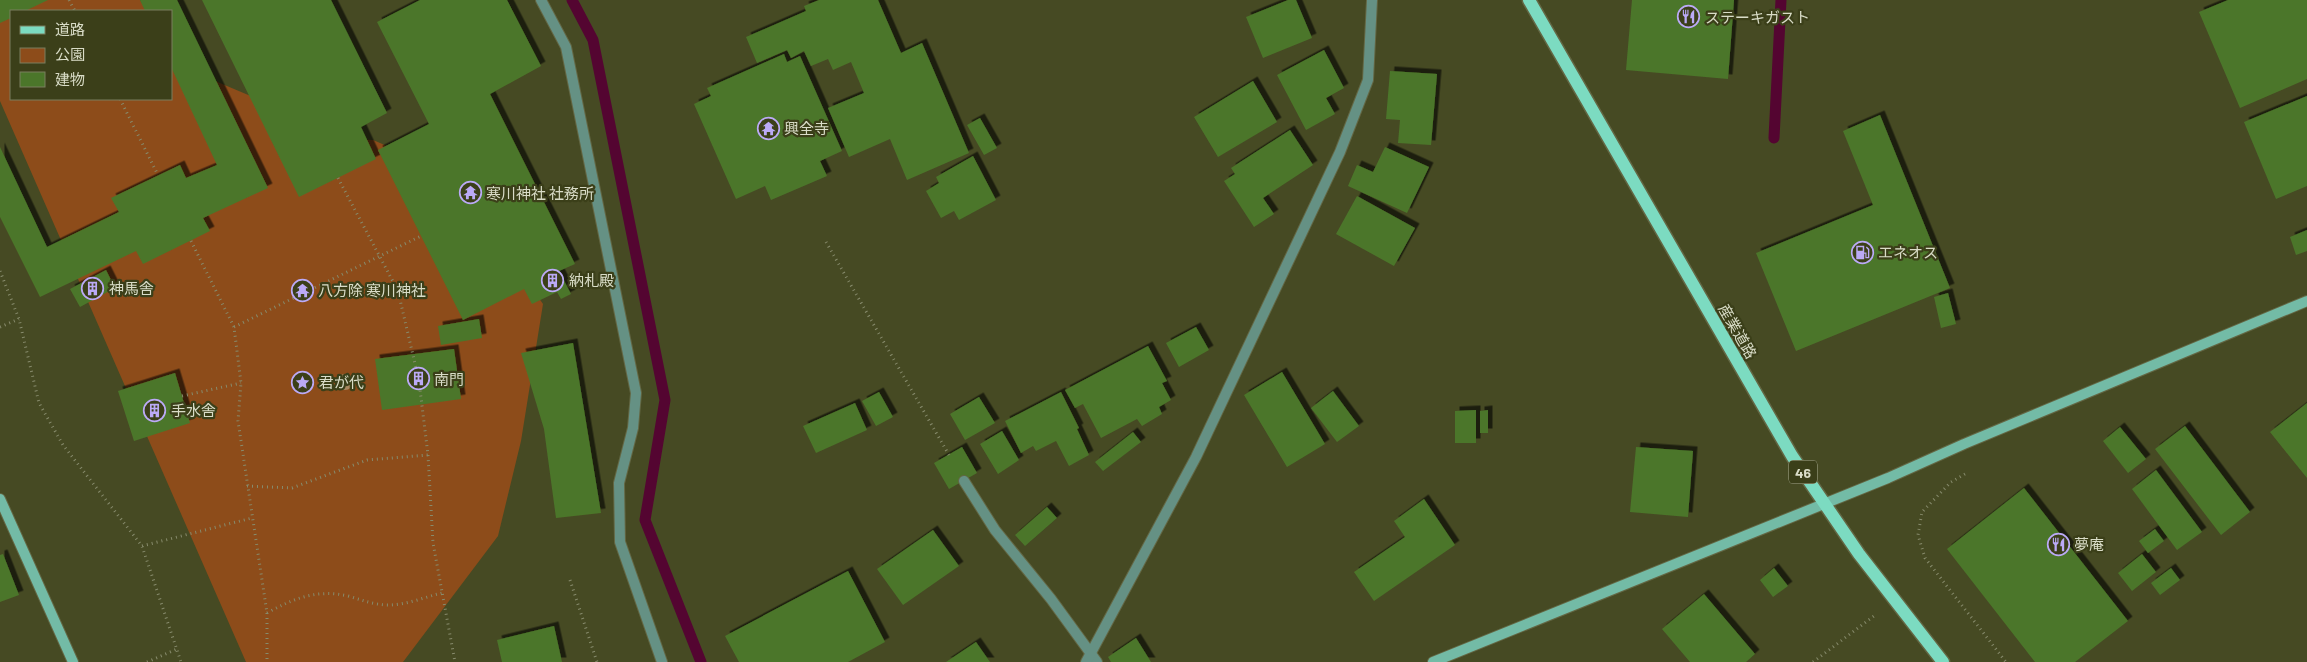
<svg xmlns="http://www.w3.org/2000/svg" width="2307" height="662" viewBox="0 0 2307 662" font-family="Barlow,'Noto Sans JP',sans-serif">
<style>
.green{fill:#8d4c1a}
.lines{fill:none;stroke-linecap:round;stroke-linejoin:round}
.stream{stroke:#540531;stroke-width:11}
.building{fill:#4b762a;filter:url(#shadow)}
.lane-casing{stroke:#636744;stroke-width:12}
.street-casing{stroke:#636744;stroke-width:12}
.secondary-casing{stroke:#636744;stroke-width:12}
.primary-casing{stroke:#636744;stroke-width:15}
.path{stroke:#878b6c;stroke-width:3;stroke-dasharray:1 4;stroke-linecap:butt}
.lane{stroke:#659184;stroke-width:10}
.street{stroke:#659184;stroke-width:10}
.secondary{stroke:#73bba6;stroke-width:10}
.primary{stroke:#7cdbc1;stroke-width:12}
.tree{fill:#a78861}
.labels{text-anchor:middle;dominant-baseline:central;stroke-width:4.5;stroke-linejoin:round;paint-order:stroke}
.shield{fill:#3b3f19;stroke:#aaad93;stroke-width:1}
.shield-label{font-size:14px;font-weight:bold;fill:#d9dcc7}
.poi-label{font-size:15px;fill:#d9dcc7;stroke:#3b3f19;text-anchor:start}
.street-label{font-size:15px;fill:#d9dcc7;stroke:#3b3f19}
</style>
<defs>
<filter id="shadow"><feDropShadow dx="4.5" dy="-4.5" stdDeviation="0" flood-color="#0009"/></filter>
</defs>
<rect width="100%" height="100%" fill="#464a23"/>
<path class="green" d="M0,0H140L147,11H11V99H171V50L182,67L253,97L305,136L373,140L427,163L489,227L543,304L521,441L498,536L403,662H246L0,101Z"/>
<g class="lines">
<path class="stream" d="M572,0L593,40L665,400L645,520L701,662
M1774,138L1781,0"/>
</g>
<path class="building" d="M0,0H48L25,11H11V18L0,23Z
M140,0H177L268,188L203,218L210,231L143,264L136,251L40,297L0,217V147L47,247L119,212L111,198L180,165L186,178L217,165L171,67V11H145Z
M202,0H331L387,113L361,127L376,159L299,197Z
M420,0H507L541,66L490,94L575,264L559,271L571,294L561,299L557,292L532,304L524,289L463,320L378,150L429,124L377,22Z
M819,0H878L901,53L922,43L969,153L907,180L890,139L849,157L828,108L864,93L851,62L833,70L828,59L811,66L804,51L791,58L787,50L757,63L746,37L806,11L804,6Z
M1288,0H1296L1312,38L1263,58L1246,17Z
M1632,0H1734L1728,79L1626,70Z
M2228,0H2307V79L2240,108L2199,12Z
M1324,50L1344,88L1326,98L1335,114L1306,130L1277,75Z
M784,54L787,62L800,56L842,151L820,161L827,176L771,200L765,186L736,199L694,104L711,96L707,88Z
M1390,71L1437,74L1431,145L1398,143L1400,120L1386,119Z
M1253,81L1277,122L1218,157L1194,117Z
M2307,96V186L2276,199L2244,122Z
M1880,115L1950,288L1796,351L1756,253L1873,205L1843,131Z
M980,118L997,148L984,155L967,125Z
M1290,130L1313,165L1263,198L1274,214L1254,227L1224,181L1235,174L1231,168Z
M1385,147L1429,167L1407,213L1348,186L1357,165L1373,172Z
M973,156L996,200L959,220L954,211L941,218L926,191L939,183L936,177Z
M1357,196L1415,228L1394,266L1336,234Z
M2307,230V251L2296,255L2290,237Z
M106,270L115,288L80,307L70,289Z
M1948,293L1956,324L1941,328L1934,297Z
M479,319L482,338L441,345L438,326Z
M1196,327L1209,350L1179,367L1166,343Z
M573,343L601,513L556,518L544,429L521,353Z
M1148,346L1167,381L1162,383L1171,400L1159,407L1162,414L1142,426L1137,419L1101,438L1083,404L1075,408L1065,390Z
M454,349L461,399L382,410L375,359Z
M1282,372L1325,444L1287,467L1244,395Z
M175,373L190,423L134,441L118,391Z
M1333,391L1359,426L1337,442L1311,408Z
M879,392L893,417L876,426L862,401Z
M1061,392L1079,428L1077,429L1089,455L1069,466L1056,441L1036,451L1033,446L1021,453L1005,421Z
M979,397L995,423L965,440L950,414Z
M855,403L867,430L816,453L803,426Z
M2307,403V478L2270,432Z
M1476,410V443H1455V411Z
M1488,410V433H1480V411Z
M2185,426L2250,512L2221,535L2155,449Z
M2120,427L2146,459L2128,473L2103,441Z
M1002,431L1019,460L998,474L980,444Z
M1133,432L1141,442L1103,471L1095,462Z
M962,447L977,473L949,489L934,463Z
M1636,447L1693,451L1688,517L1630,512Z
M2156,470L2202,532L2177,550L2132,489Z
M2024,488L2128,621L2075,662H2035L1947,549Z
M1424,499L1455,545L1374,601L1354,572L1405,537L1394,521Z
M1047,507L1057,518L1025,546L1015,535Z
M2155,529L2164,541L2148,553L2139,541Z
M933,530L959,566L903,605L877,569Z
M3,554L19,595L0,602V555Z
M2142,554L2156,572L2132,591L2118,573Z
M1774,568L1788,586L1773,597L1760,580Z
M2171,568L2180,580L2160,595L2151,583Z
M848,571L885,642L848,662H739L725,636Z
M1704,594L1755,654L1746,662H1690L1662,629Z
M554,626L562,662H502L497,640Z
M1136,638L1151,662H1111L1108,657Z
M976,642L990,662H946Z"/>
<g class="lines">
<defs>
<path id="lane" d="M964,481L995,530L1051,599L1097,662"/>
<path id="street" d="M541,0L566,47L636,393L633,428L619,483L620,542L662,662
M1086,662L1196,457L1340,152L1368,80L1372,0"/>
<path id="secondary" d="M0,499L73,662
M1433,662L1888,478L1964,444L2307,301"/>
<path id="primary" d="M1529,0L1792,456L1859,554L1943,662"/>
</defs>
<use href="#lane" class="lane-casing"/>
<use href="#street" class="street-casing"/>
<use href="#secondary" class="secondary-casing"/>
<use href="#primary" class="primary-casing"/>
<path class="path" d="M69,0L75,11
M120,99L158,175
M338,178L398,291L419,381L428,455L433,543L455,662
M191,241L234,327L241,383L238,421L267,613V662
M826,242L949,455
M0,271L19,319L39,403L63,445L142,546L181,662
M0,327L19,319
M234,327L421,236
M182,396L241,383
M1965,474L1951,482L1922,512L1918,535L1925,558L2006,662
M247,486L292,488L367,460L428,455
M142,546L252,518
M570,580L597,662
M267,613C294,598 318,589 348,596C362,600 374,605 389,605C406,605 425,597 442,593
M147,662L177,649
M1813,662L1874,616"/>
<use href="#lane" class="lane"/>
<use href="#street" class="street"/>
<use href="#secondary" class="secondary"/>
<use href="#primary" class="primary"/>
</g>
<circle class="tree" cx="345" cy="382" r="8"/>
<defs>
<symbol id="restaurant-ring" viewBox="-11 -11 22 22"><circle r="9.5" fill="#3b3f19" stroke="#bbaaf6" stroke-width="1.5"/><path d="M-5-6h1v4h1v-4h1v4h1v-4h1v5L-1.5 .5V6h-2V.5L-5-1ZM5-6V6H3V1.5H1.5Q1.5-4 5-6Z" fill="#bbaaf6"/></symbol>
<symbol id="temple-ring" viewBox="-11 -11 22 22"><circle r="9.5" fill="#3b3f19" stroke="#bbaaf6" stroke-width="1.5"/><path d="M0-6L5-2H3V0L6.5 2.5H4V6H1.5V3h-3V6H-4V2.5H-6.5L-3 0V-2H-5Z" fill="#bbaaf6"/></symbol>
<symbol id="fuel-ring" viewBox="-11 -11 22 22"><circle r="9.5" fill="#3b3f19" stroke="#bbaaf6" stroke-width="1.5"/><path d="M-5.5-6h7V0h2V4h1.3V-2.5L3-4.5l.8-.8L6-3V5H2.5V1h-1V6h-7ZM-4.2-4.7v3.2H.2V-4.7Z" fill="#bbaaf6"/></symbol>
<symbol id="building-ring" viewBox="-11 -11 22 22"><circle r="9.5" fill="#3b3f19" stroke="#bbaaf6" stroke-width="1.5"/><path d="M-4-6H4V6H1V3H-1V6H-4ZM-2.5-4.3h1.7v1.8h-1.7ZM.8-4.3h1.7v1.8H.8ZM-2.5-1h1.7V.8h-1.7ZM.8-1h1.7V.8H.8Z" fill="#bbaaf6"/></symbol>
<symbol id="sight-ring" viewBox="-11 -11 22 22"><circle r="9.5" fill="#3b3f19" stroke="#bbaaf6" stroke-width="1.5"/><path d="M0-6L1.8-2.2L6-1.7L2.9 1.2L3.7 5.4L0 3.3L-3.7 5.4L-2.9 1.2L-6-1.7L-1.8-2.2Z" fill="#bbaaf6"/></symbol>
</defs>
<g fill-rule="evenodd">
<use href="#restaurant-ring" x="1676" y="4" width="25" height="25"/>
<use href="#temple-ring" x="756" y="116" width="25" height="25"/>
<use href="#temple-ring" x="458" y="180" width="25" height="25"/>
<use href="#fuel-ring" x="1850" y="240" width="25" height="25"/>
<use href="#building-ring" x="540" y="268" width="25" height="25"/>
<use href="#building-ring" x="80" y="276" width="25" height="25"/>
<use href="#temple-ring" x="290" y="278" width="25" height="25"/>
<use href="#building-ring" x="406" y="366" width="25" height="25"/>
<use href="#sight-ring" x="290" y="370" width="25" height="25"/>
<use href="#building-ring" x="142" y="398" width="25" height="25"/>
<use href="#restaurant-ring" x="2046" y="532" width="25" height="25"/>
</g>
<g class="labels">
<rect class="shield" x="1789" y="460.5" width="28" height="23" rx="4"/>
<g class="shield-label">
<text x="1803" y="472">46</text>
</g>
<g class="poi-label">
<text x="1705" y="17">ステーキガスト</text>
<text x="784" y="128">興全寺</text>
<text x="486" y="193">寒川神社 社務所</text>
<text x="1878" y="252">エネオス</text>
<text x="569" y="280">納札殿</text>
<text x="109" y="288">神馬舎</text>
<text x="318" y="290">八方除 寒川神社</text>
<text x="434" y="379">南門</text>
<text x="319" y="382">君が代</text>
<text x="171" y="410">手水舎</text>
<text x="2074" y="544">夢庵</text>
</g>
<g class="street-label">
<text transform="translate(1738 331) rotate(60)">産業道路</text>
</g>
</g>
<rect x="10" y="10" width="162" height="90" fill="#3b3f19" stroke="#7a7e5f"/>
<rect x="20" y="26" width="25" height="8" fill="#7cdbc1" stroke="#7a7e5f"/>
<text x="55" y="35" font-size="15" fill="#d9dcc7">道路</text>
<rect x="20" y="48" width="25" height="15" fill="#8d4c1a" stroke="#7a7e5f"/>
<text x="55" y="60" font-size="15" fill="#d9dcc7">公園</text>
<rect x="20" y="72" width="25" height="15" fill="#4b762a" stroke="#7a7e5f"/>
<text x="55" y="85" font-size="15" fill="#d9dcc7">建物</text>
</svg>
